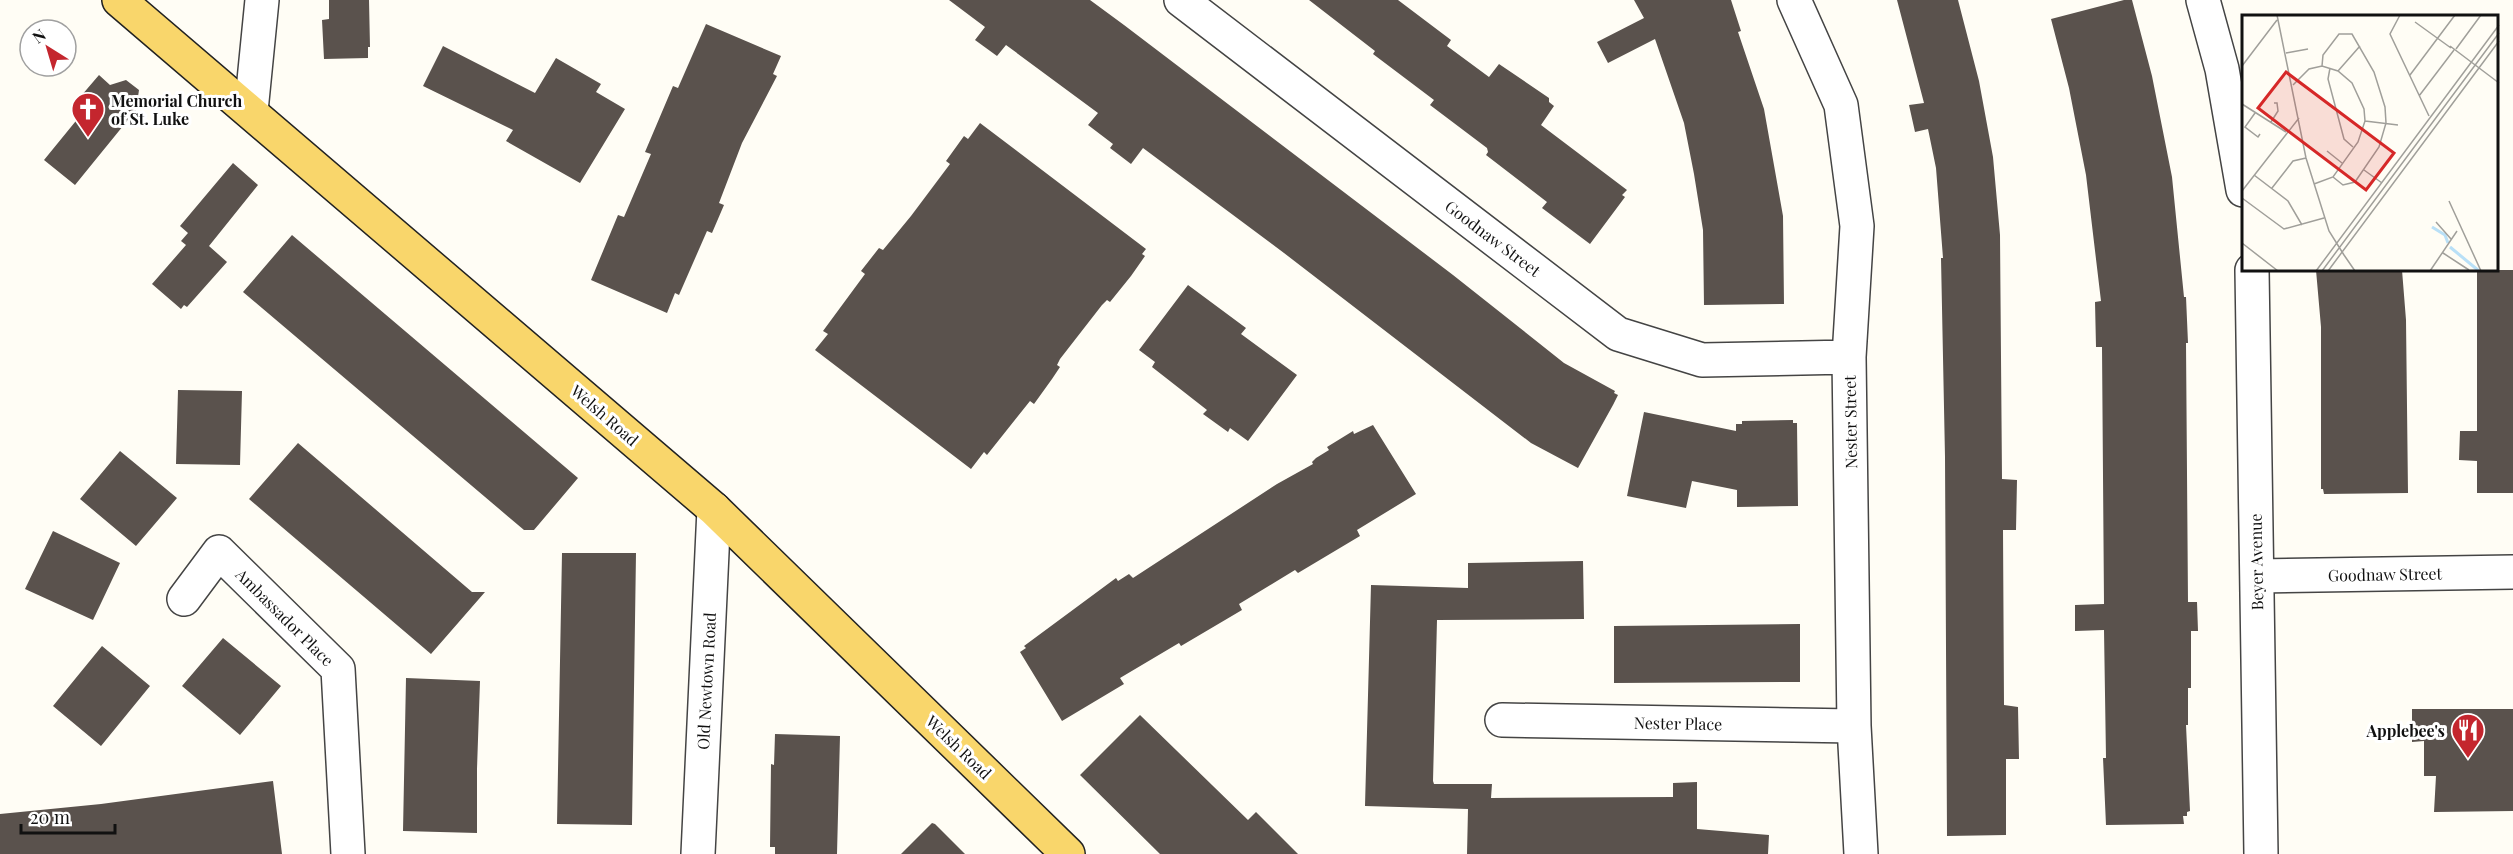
<svg xmlns="http://www.w3.org/2000/svg" width="2513" height="854" viewBox="0 0 2513 854" font-family="'Playfair Display',serif">
<style>
.building{fill:#5a524d}
.lines{fill:none;stroke-linecap:round;stroke-linejoin:round}
.minor-casing{stroke:#444;stroke-width:36}
.major-casing{stroke:#222;stroke-width:36}
.minor{stroke:#fff;stroke-width:33}
.major{stroke:#f9d66b;stroke-width:33}
.labels{text-anchor:middle;dominant-baseline:central;stroke-width:6;stroke-linejoin:round;paint-order:stroke}
.poi-label{font-size:16px;font-weight:bold;fill:#111;stroke:#fff;text-anchor:start}
.street-label{font-size:16px;fill:#111;stroke:#fff}
.inset-river{fill:none;stroke:#b9e0f7;stroke-width:3}
.inset-road{fill:none;stroke:#a09f9a;stroke-width:1.5}
.view{fill:#d62828;fill-opacity:0.15;stroke:#d62828;stroke-width:3}
.inset-edge{fill:none;stroke:#111;stroke-width:3}
</style>
<rect width="100%" height="100%" fill="#fffdf5"/>
<path class="building" d="M329,0H369L370,47H368V58L324,59L322,20L329,19Z
M949,0H1090L1124,25L1453,275L1564,363L1615,391L1614,393L1618,395L1613,405L1578,468L1531,443L1284,253L1143,148L1131,164L1110,148L1113,144L1088,125L1098,113L1006,45L997,56L975,40L985,27Z
M1309,0H1398L1451,40L1447,46L1489,77L1499,64L1549,98V102L1554,106L1541,125L1627,190L1622,195L1625,197L1590,244L1542,208L1547,202L1486,155L1488,152L1487,148L1430,105L1434,100L1373,54L1375,51Z
M1634,0H1731L1741,31L1738,32L1764,109L1783,216L1784,304L1704,305L1703,230L1694,174L1684,123L1655,39L1608,63L1597,42L1644,18Z
M1897,0H1958L1979,81L1993,157L2000,235L2002,479L2017,480L2016,530H2003L2004,705L2018,707L2019,759H2006V835L1947,836L1945,457L1941,258H1943L1936,168L1928,129L1915,132L1909,105L1924,103Z
M2124,0H2132L2152,76L2172,177L2184,297H2186L2188,343H2186L2188,602H2197L2198,631H2191V688H2188V725H2186L2190,811L2187,812V816H2183L2184,824L2106,825L2103,758H2106L2104,630L2075,631V605L2104,604L2102,347H2096L2095,302L2101,301L2086,175L2069,88L2051,19Z
M706,24L781,56L773,74L777,76L742,143L719,203L724,205L712,233L707,231L679,295L675,293L667,313L591,280L618,215L624,217L651,154L645,152L673,86L678,88Z
M443,46L535,93L556,58L601,84L596,92L625,109L580,183L506,141L513,130L423,86Z
M99,75L110,85L126,80L139,90L136,110L75,185L44,160L84,111L75,103Z
M980,123L1146,249L1142,254L1145,256L1131,276L1110,302L1107,300L1102,305L1060,359L1057,365L1060,367L1052,379L1034,404L1030,401L987,455L984,452L971,469L815,350L828,334L823,331L865,274L861,271L879,248L883,250L911,216L950,164L946,161L964,136L968,139Z
M233,163L258,185L209,246L227,262L187,307L184,305L181,309L152,284L186,245L181,241L188,233L180,226Z
M292,235L578,478L534,530H524L243,292Z
M2316,270H2402L2406,320L2408,493L2324,494L2323,489H2321V327Z
M2477,270H2513V493H2477V461L2459,460L2460,431H2477Z
M1188,285L1246,328L1241,334L1297,375L1248,441L1230,428L1228,432L1203,414L1207,410L1152,367L1155,362L1139,350Z
M178,390L242,391L240,465L176,464Z
M1644,412L1736,431V424H1742V421L1793,420V423H1797L1798,506L1737,507V490L1692,481L1686,508L1627,496Z
M1373,425L1416,494L1357,530L1360,536L1298,573L1295,570L1239,604L1242,610L1181,646L1179,643L1120,678L1124,684L1062,721L1020,652L1026,648L1024,646L1116,578L1118,581L1129,574L1133,578L1277,484L1313,464L1312,462L1316,458L1329,450L1327,447L1353,431L1354,434Z
M298,443L472,592H485L431,654L249,499Z
M120,451L177,498L136,546L80,499Z
M53,531L120,563L93,620L25,589Z
M562,553H636L632,825L557,824Z
M1583,561L1584,619L1437,620L1433,781L1434,784H1492L1491,798L1673,797V783L1697,782V829L1769,835L1768,854H1467L1468,809L1365,806L1371,585L1468,588V563Z
M1800,624V682L1614,683V626Z
M223,638L281,686L240,735L182,686Z
M102,646L150,686L101,746L53,706Z
M406,678L480,681L477,769V833L403,831Z
M2412,709H2513V811L2434,812L2436,776H2424V741L2412,742Z
M1140,715L1248,820L1256,812L1298,854H1160L1080,775Z
M775,734L840,736L837,854H775V847H770L771,764L774,765Z
M273,781L282,854H0V814L101,804Z
M932,823L935,824L965,854H901Z"/>
<g class="lines">
<defs>
<path id="minor" d="M1181,0L1618,334L1702,360L1849,357
M1794,0L1841,105L1857,226L1849,357L1854,726L1861,854
M2203,0L2222,69L2243,190
M251,111L262,0
M2252,270L2261,854
M2257,576L2513,572
M184,599L219,552L338,669L348,854
M1502,720L1854,726
M698,854L714,509"/>
<path id="major" d="M119,0L714,509L1068,854"/>
</defs>
<use href="#minor" class="minor-casing"/>
<use href="#major" class="major-casing"/>
<use href="#minor" class="minor"/>
<use href="#major" class="major"/>
</g>
<defs>
<symbol id="church-pin" viewBox="-11 -11 22 30"><path d="M0 17L-7.5 6A9.5 9.5 0 1 1 7.5 6Z" fill="#c4262e" stroke="#fff"/><path d="M-1.2-6h2.4v3.5h3.3v2.4h-3.3V6h-2.4V-.1h-3.3v-2.4h3.3Z" fill="#fff"/></symbol>
<symbol id="restaurant-pin" viewBox="-11 -11 22 30"><path d="M0 17L-7.5 6A9.5 9.5 0 1 1 7.5 6Z" fill="#c4262e" stroke="#fff"/><path d="M-5-6h1v4h1v-4h1v4h1v-4h1v5L-1.5 .5V6h-2V.5L-5-1ZM5-6V6H3V1.5H1.5Q1.5-4 5-6Z" fill="#fff"/></symbol>
</defs>
<g fill-rule="evenodd">
<use href="#church-pin" x="69" y="90" width="38" height="52"/>
<use href="#restaurant-pin" x="2449" y="711" width="38" height="52"/>
</g>
<g class="labels">
<g class="poi-label">
<text x="111" y="100">Memorial Church<tspan x="111" dy="18">of St. Luke</tspan></text>
<text x="2445" y="730" text-anchor="end">Applebee's</text>
</g>
<g class="street-label">
<text transform="translate(1493 238) rotate(37)">Goodnaw Street</text>
<text transform="translate(605 415) rotate(41)">Welsh Road</text>
<text transform="translate(1850 422) rotate(-91)">Nester Street</text>
<text transform="translate(2256 562) rotate(-91)">Beyer Avenue</text>
<text transform="translate(2385 574) rotate(-1)">Goodnaw Street</text>
<text transform="translate(285 617) rotate(45)">Ambassador Place</text>
<text transform="translate(706 681) rotate(-87)">Old Newtown Road</text>
<text transform="translate(1678 723) rotate(1)">Nester Place</text>
<text transform="translate(959 747) rotate(44)">Welsh Road</text>
</g>
</g>
<g transform="translate(2242 15)">
<rect width="256" height="256" fill="#fffdf5"/>
<path class="inset-river" d="M190,212L203,220L206,228M208,232L237,256"/>
<path class="inset-road" d="M35,0L64,143L87,216L102,240M158,0L148,19L187,101M173,7L209,33M208,31L257,68M214,34L239,0M44,38L66,34M0,51L35,5M80,51L81,40L97,19H110L132,57L143,92L144,108L137,132L113,167L101,170L91,162M88,53L86,64L102,124L111,132M96,56L118,31M168,60L213,0M51,70L67,54L80,51L96,56L110,68L122,94L123,106L116,127L91,162L72,169M177,81L212,35M0,89L44,117M13,98L3,112L16,122L18,119M123,106L156,110M29,107L36,96L35,88H32M85,136L100,148M122,155L140,168M12,160L46,186L60,210M30,173L51,146L64,143M0,176L57,103M0,183L42,214L82,203M207,186L239,256M194,207L209,224M0,228L36,256M201,238L227,255M102,240L113,256M74,256L257,10M80,256L257,18M86,256L257,26M188,256L215,216"/>
<path class="view" d="M44,57L152,138L124,175L16,93Z"/>
<rect width="256" height="256" class="inset-edge"/>
</g>
<g transform="translate(48 48) rotate(323)"><circle r="28" fill="#ffffff" stroke="#a0a0a0" stroke-width="1.5"/>
<path d="M0-4.5L10 22L0 15L-10 22Z" fill="#c4262e"/>
<text y="-9" font-size="16" font-weight="bold" text-anchor="middle" fill="#111111">N</text>
</g>
<path d="M21 824v9h94v-9" fill="none" stroke="#111111" stroke-width="3"/>
<text x="30" y="824" font-size="18" fill="#111111" stroke="#ffffff" stroke-width="4.5" paint-order="stroke">20 m</text>
</svg>
